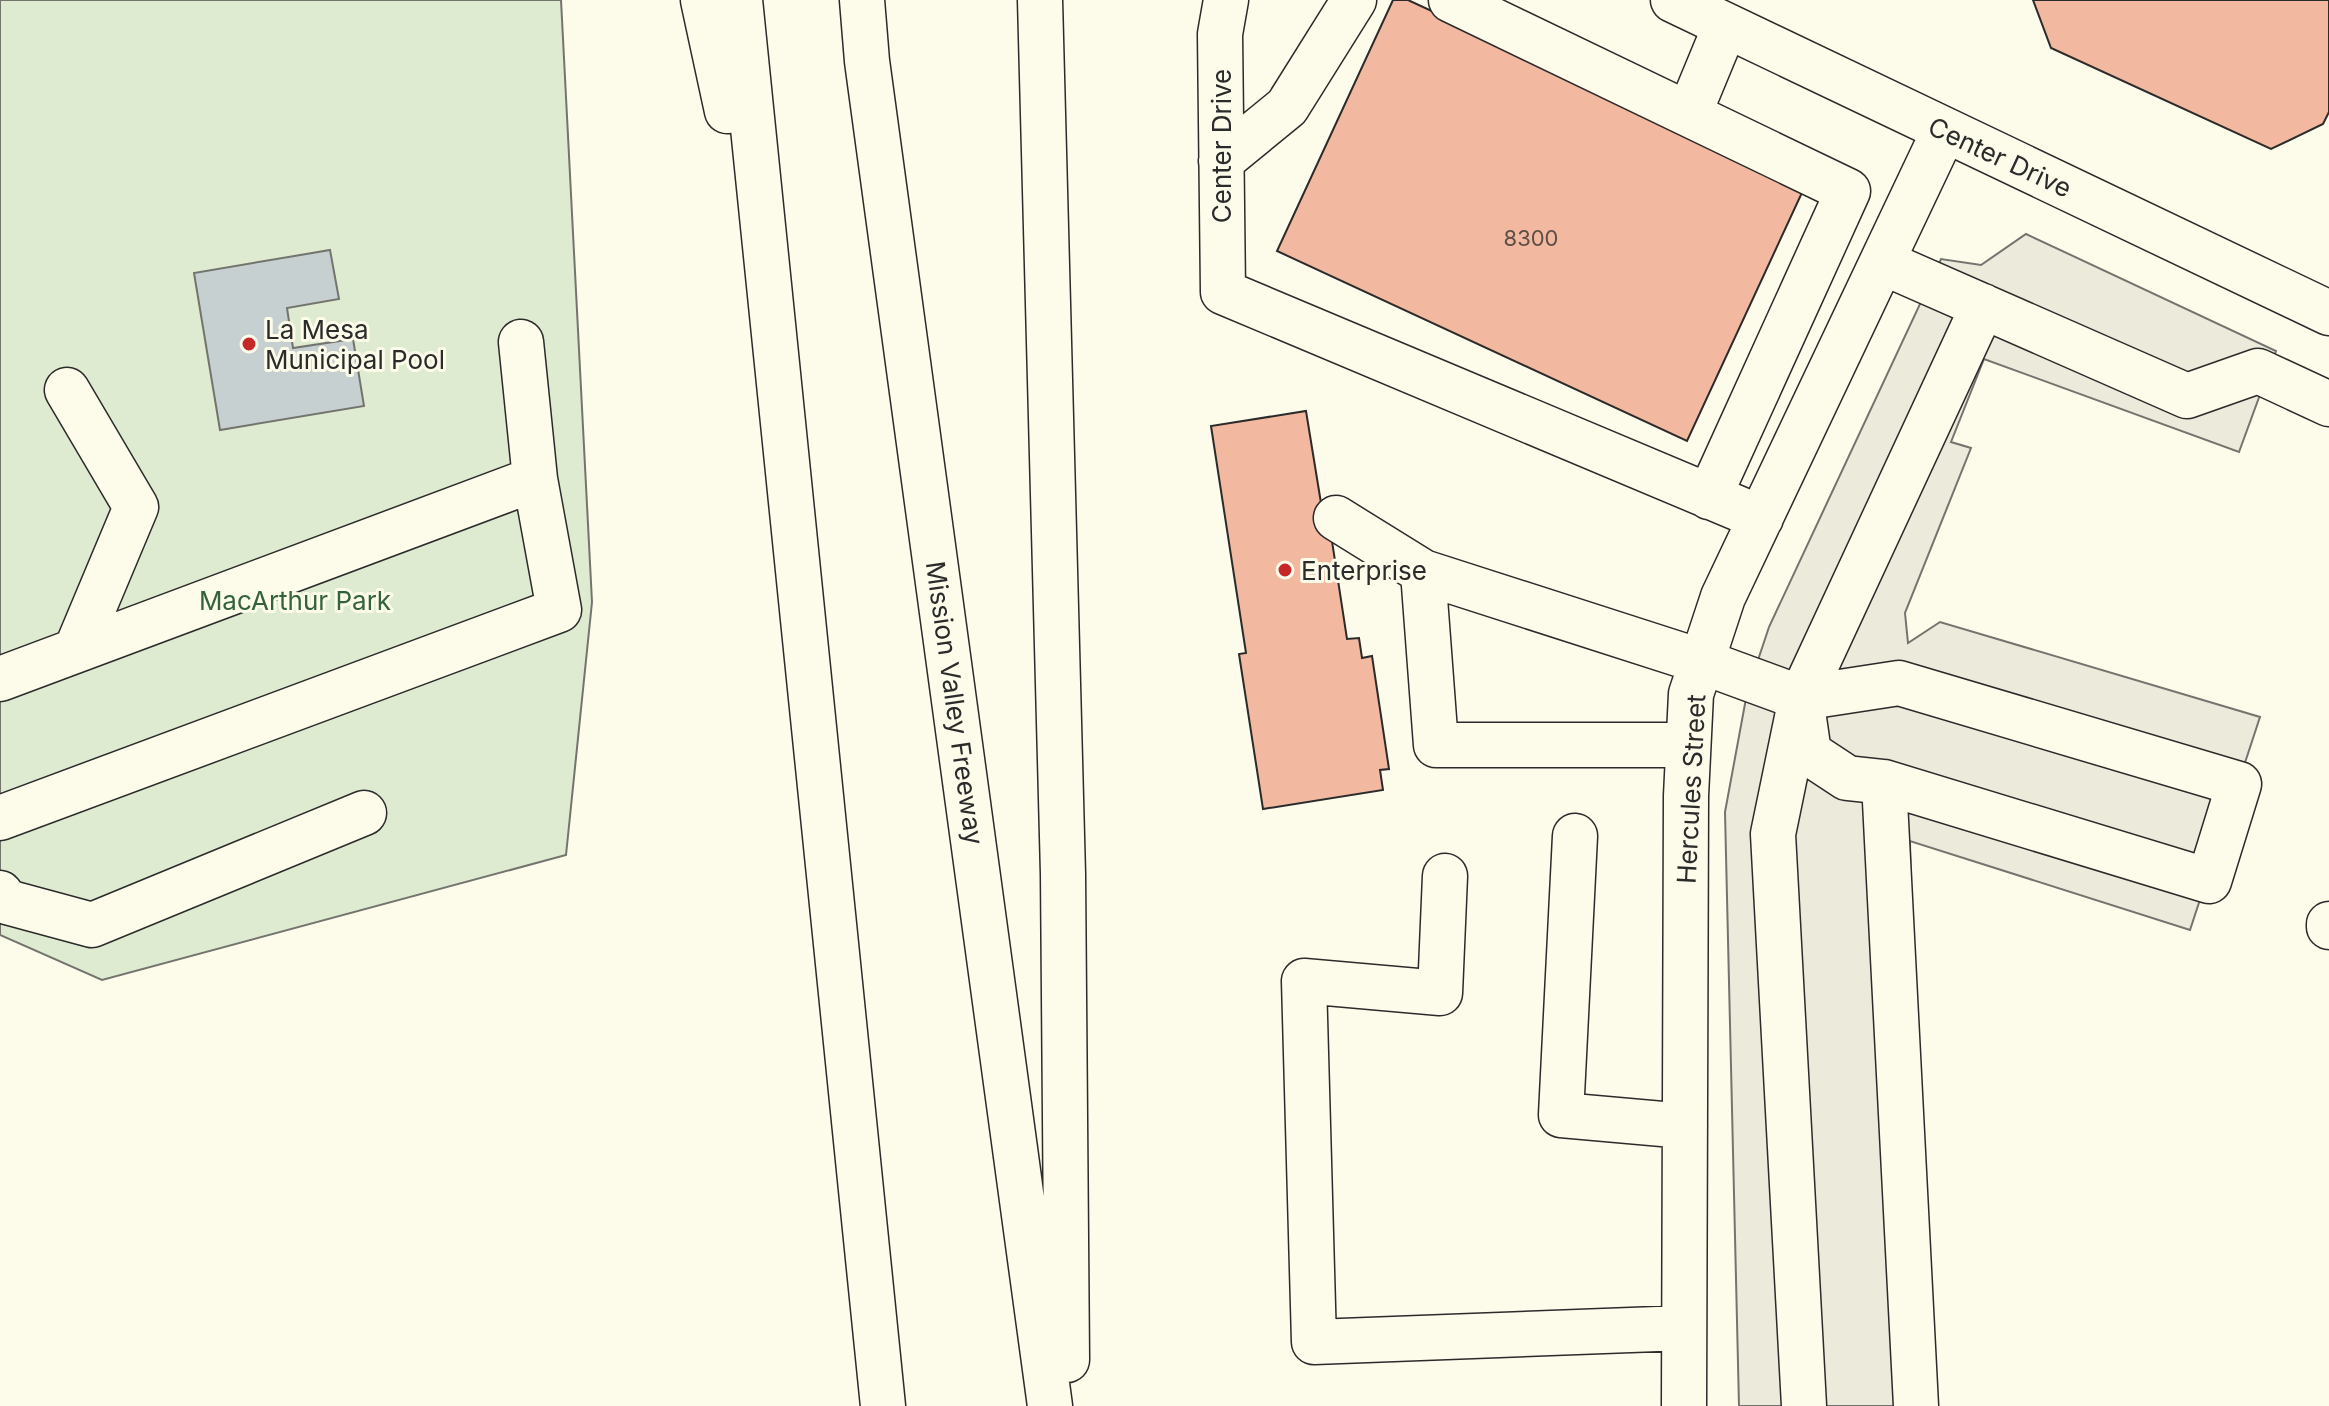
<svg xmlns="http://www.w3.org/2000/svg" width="2329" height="1406" viewBox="0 0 2329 1406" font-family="Inter,sans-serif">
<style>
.green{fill:#deebd1;stroke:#74746e;stroke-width:2}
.parking{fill:#eceadb;stroke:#74746e;stroke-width:2}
.water{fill:#c7d0d0;stroke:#74746e;stroke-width:2}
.building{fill:#f2b8a0;stroke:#2b2b2b;stroke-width:2}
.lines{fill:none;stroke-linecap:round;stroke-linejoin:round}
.minor-casing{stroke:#2b2b2b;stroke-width:47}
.major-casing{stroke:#2b2b2b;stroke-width:47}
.highway-casing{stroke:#2b2b2b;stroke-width:47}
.minor{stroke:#fdfbea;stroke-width:44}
.major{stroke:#fdfbea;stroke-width:44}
.highway{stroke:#fdfbea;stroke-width:44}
.poi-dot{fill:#c62828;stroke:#fdfbea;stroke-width:3}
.labels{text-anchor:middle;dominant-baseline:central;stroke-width:6;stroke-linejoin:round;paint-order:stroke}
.number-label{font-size:22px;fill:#5d4e48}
.street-label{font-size:26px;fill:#2b2b2b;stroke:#fdfbea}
.poi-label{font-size:26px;fill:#2b2b2b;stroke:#fdfbea;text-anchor:start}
.park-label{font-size:26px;fill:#34623c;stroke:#fdfbea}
</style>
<rect width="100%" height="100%" fill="#fdfbea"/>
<path class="green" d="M0,0H561L592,602L566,855L102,980L0,935Z"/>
<path class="parking" d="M2026,234L2276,351L2239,452L1984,359L1951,442L1971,448L1905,613L1908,643L1940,622L2260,717L2190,930L1910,841L1919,1406H1739L1725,812L1747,693L1769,627L1941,259L1981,265Z"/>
<path class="water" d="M330,250L339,299L287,308L293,348L353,339L364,406L220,430L194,273Z"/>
<path class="building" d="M1393,0H1408L1806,184L1687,441L1277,251Z
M2033,0H2329V112L2323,124L2271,149L2051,48Z
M1306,411L1321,503L1326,502L1347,639L1359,638L1362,658L1372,656L1389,769L1380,770L1383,790L1263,809L1239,654L1246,653L1211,426Z"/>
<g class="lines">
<defs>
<path id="minor" d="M1226,0L1220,34L1223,292L1761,518
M1451,0L1848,191L1709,497
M1689,114L1725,27
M1221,161L1287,107L1354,0
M1882,262L2187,396L2258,371L2329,404
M67,390L136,507L76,650
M1336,518L1423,572L1703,662L1801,698L1899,683L2239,784L2209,881L1884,782L1847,778L1809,753L1801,698
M1423,572L1436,745H1688
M0,679L535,479
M1884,782L1916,1406
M0,818L559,610L535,479L521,342
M1575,836L1561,1115L1685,1126
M1445,876L1440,993L1304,981L1314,1342L1684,1328
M0,893L7,902L92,925L364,813
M2329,924V927
M1684,1406L1686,796L1691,694L1723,597L1944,131
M1804,1406L1773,834L1801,698L1983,306"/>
<path id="major" d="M1673,0L2329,313"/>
<path id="highway" d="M703,0L727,111
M740,0L883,1406
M862,0L867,61L1050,1406
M1040,0L1063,874L1067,1360"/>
</defs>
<use href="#minor" class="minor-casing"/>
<use href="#major" class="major-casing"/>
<use href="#highway" class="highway-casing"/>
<use href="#minor" class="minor"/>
<use href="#major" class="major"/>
<use href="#highway" class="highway"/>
</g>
<g class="poi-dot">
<circle cx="249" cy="344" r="8"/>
<circle cx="1285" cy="570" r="8"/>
</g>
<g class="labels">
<g class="number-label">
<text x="1531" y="238">8300</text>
</g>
<g class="street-label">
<text transform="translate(1221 146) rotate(-90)">Center Drive</text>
<text transform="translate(2000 157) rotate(25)">Center Drive</text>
<text transform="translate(955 703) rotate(82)">Mission Valley Freeway</text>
<text transform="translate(1691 789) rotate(-87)">Hercules Street</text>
</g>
<g class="poi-label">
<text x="265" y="329">La Mesa<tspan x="265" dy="30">Municipal Pool</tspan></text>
<text x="1301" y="570">Enterprise</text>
</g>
<g class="park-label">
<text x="295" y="600">MacArthur Park</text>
</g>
</g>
</svg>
